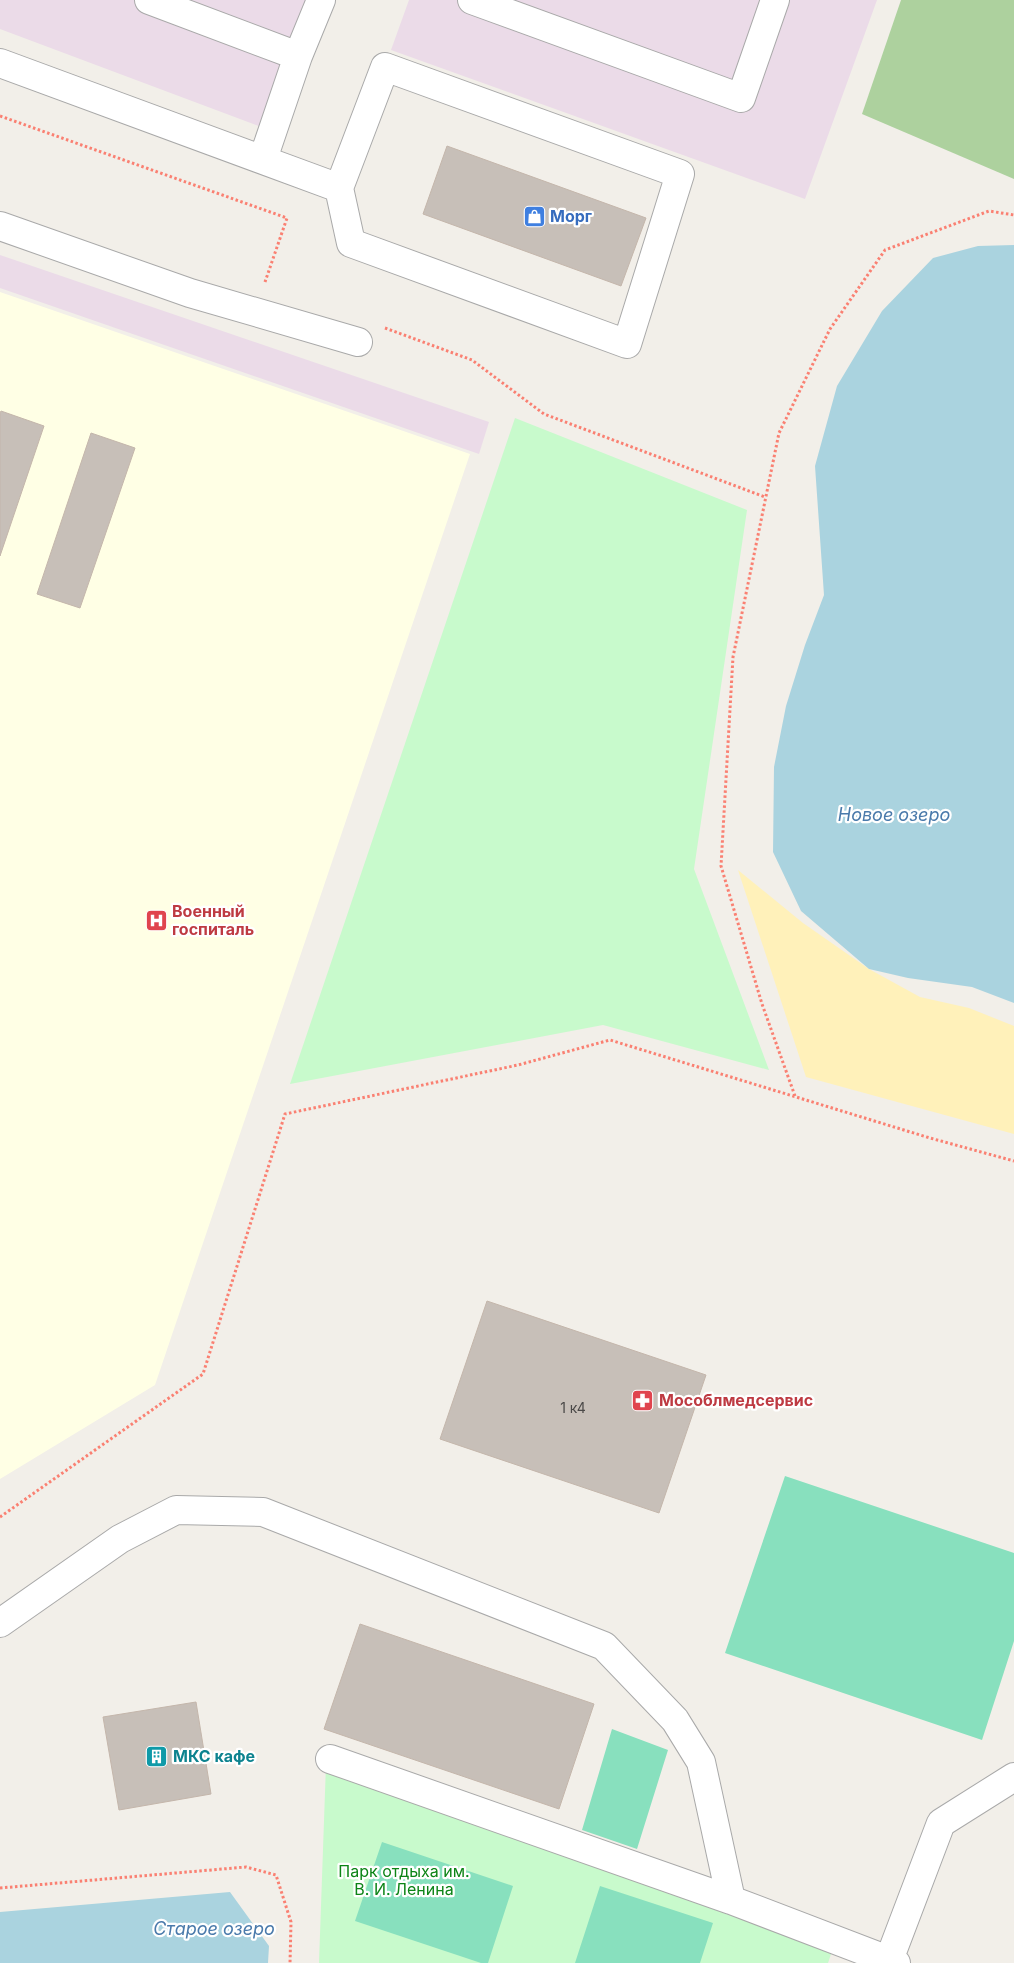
<svg xmlns="http://www.w3.org/2000/svg" width="1014" height="1963" viewBox="0 0 1014 1963" font-family="Inter,sans-serif">
<style>
.industrial{fill:#ebdbe8}
.education{fill:#ffffe5}
.forest{fill:#add19e}
.sand{fill:#fff1ba}
.park{fill:#c8facc}
.pitch{fill:#88e0be}
.water{fill:#aad3df}
.building{fill:#c7bfb8;stroke:#c4b6ab}
.lines{fill:none;stroke-linecap:round;stroke-linejoin:round}
.minor-casing{stroke:#a9a9a9;stroke-width:30}
.path{stroke:#fa8072;stroke-width:3;stroke-dasharray:2.5 2.5;stroke-linecap:butt}
.minor{stroke:#fff;stroke-width:28}
.labels{text-anchor:middle;dominant-baseline:central;stroke-width:4.5;stroke-linejoin:round;paint-order:stroke}
.number-label{font-size:14px;fill:#4b4948}
.shop-label{font-size:16px;font-weight:bold;fill:#366cbe;stroke:#fff;text-anchor:start}
.health-label{font-size:16px;font-weight:bold;fill:#be3a42;stroke:#fff;text-anchor:start}
.culture-label{font-size:16px;font-weight:bold;fill:#0d838f;stroke:#fff;text-anchor:start}
.park-label{font-size:16px;fill:#0c8416;stroke:#fff}
.water-label{font-size:18px;font-style:italic;fill:#4a7aab;stroke:#fff}
</style>
<rect width="100%" height="100%" fill="#f2efe9"/>
<path class="industrial" d="M0,0H334L283,135L0,29Z
M409,0H877L805,199L391,50Z
M0,255L489,422L479,454L0,288Z"/>
<path class="education" d="M0,292L470,454L155,1385L0,1479Z"/>
<path class="forest" d="M901,0H1014V179L862,114Z"/>
<path class="sand" d="M738,870L803,923L869,969L920,997L969,1008L1014,1026V1134L806,1077Z"/>
<path class="park" d="M515,418L747,510L694,869L769,1070L603,1025L290,1084Z
M326,1764L833,1948L828,1963H319Z"/>
<path class="pitch" d="M785,1476L1014,1553V1641L982,1740L725,1653Z
M612,1729L668,1750L637,1849L582,1830Z
M382,1842L513,1886L488,1963H481L355,1921Z
M600,1886L713,1923L700,1963H575Z"/>
<path class="water" d="M1014,245V1003L972,987L908,978L869,969L801,911L773,852L774,767L786,706L805,645L824,595L815,466L837,386L882,311L933,258L978,246Z
M230,1892L269,1946L268,1963H0V1912Z"/>
<path class="building" d="M447,146L646,218L621,286L423,214Z
M1,411L44,426L0,556V413Z
M91,433L135,448L80,608L37,594Z
M487,1301L706,1375L659,1513L440,1439Z
M360,1624L594,1704L559,1809L324,1729Z
M196,1702L211,1794L119,1810L103,1717Z"/>
<g class="lines">
<defs>
<path id="minor" d="M149,0L298,56
M472,0L741,98L775,0
M0,63L339,188
M385,67L680,174L627,344L351,243L339,188Z
M263,159L298,56L321,0
M0,226L190,293L358,342
M0,1623L120,1539L176,1510L263,1512L604,1646L675,1720L701,1762L731,1900
M330,1759L731,1900L896,1963
M889,1960L941,1823L1014,1777"/>
</defs>
<use href="#minor" class="minor-casing"/>
<path class="path" d="M0,116L287,218L265,282
M385,328L472,360L544,414L765,497
M795,1096L762,1004L721,866L733,657L779,433L830,329L885,250L989,211L1014,215
M0,1517L203,1374L285,1114L518,1065L610,1040L930,1138L1014,1161
M0,1888L246,1867L276,1875L291,1922L290,1963"/>
<use href="#minor" class="minor"/>
</g>
<defs>
<symbol id="shop-square" viewBox="-11 -11 22 22"><rect x="-9" y="-9" width="18" height="18" rx="4" fill="#3f7fe0" stroke="#fff"/><path d="M-5-2.5h2.3a2.7 3.5 0 0 1 5.4 0H5L5.5 6h-11ZM-1.5-2.5h3a1.5 2.3 0 0 0-3 0Z" fill="#fff"/></symbol>
<symbol id="hospital-square" viewBox="-11 -11 22 22"><rect x="-9" y="-9" width="18" height="18" rx="4" fill="#e0444e" stroke="#fff"/><path d="M-5-5h3v3.5h4V-5h3V5h-3V1.5h-4V5h-3Z" fill="#fff"/></symbol>
<symbol id="pharmacy-square" viewBox="-11 -11 22 22"><rect x="-9" y="-9" width="18" height="18" rx="4" fill="#e0444e" stroke="#fff"/><path d="M-2-6h4v4h4v4h-4v4h-4v-4h-4v-4h4Z" fill="#fff"/></symbol>
<symbol id="building-square" viewBox="-11 -11 22 22"><rect x="-9" y="-9" width="18" height="18" rx="4" fill="#0f9aa8" stroke="#fff"/><path d="M-4-6H4V6H1V3H-1V6H-4ZM-2.5-4.3h1.7v1.8h-1.7ZM.8-4.3h1.7v1.8H.8ZM-2.5-1h1.7V.8h-1.7ZM.8-1h1.7V.8H.8Z" fill="#fff"/></symbol>
</defs>
<g fill-rule="evenodd">
<use href="#shop-square" x="522" y="204" width="25" height="25"/>
<use href="#hospital-square" x="144" y="908" width="25" height="25"/>
<use href="#pharmacy-square" x="630" y="1388" width="25" height="25"/>
<use href="#building-square" x="144" y="1744" width="25" height="25"/>
</g>
<g class="labels">
<g class="number-label">
<text x="573" y="1407">1 к4</text>
</g>
<g class="shop-label">
<text x="550" y="216">Морг</text>
</g>
<g class="health-label">
<text x="172" y="911">Военный<tspan x="172" dy="18">госпиталь</tspan></text>
<text x="659" y="1400">Мособлмедсервис</text>
</g>
<g class="culture-label">
<text x="173" y="1756">МКС кафе</text>
</g>
<g class="park-label">
<text x="404" y="1871">Парк отдыха им.<tspan x="404" dy="18">В. И. Ленина</tspan></text>
</g>
<g class="water-label">
<text x="894" y="814">Новое озеро</text>
<text x="214" y="1928">Старое озеро</text>
</g>
</g>
</svg>
